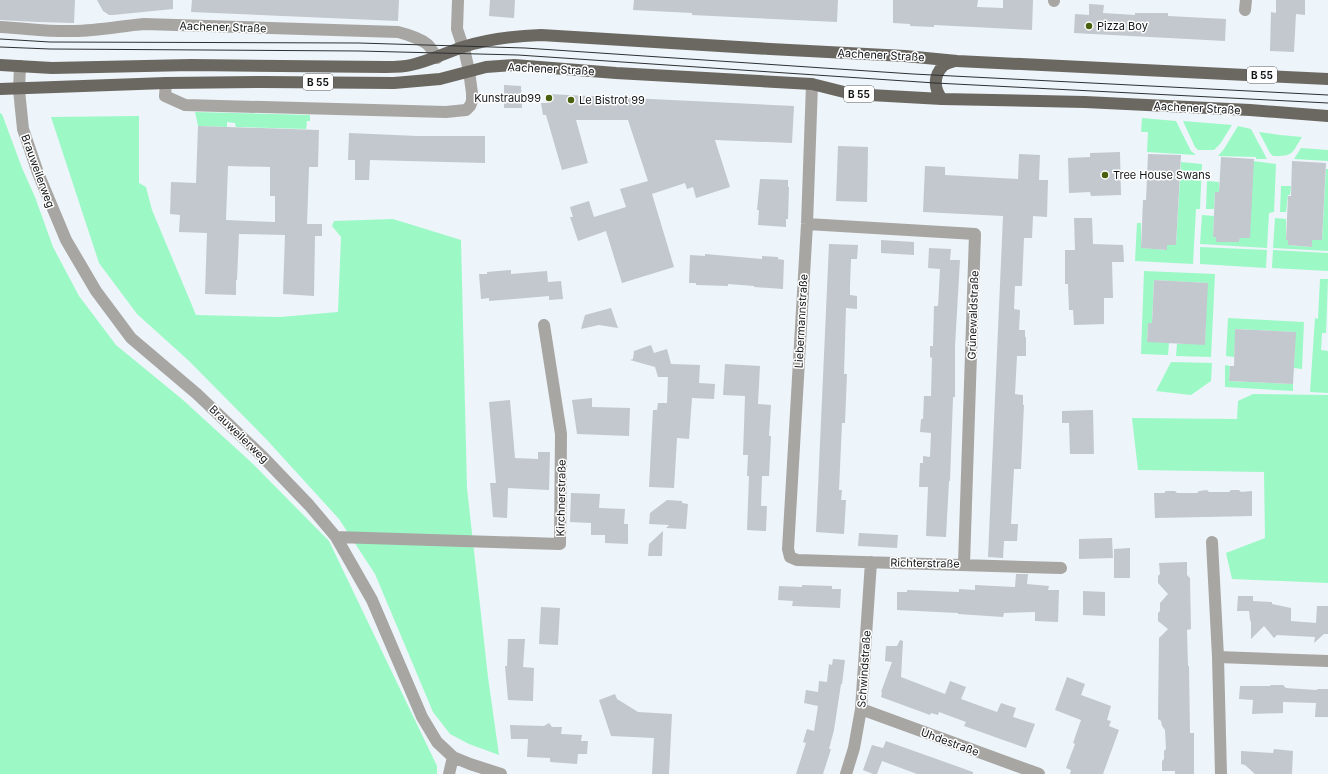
<svg xmlns="http://www.w3.org/2000/svg" width="1328" height="774" viewBox="0 0 1328 774" font-family="Inter,sans-serif">
<style>
.green{fill:#9cf9c6}
.building{fill:#c2c8ce;fill-rule:evenodd}
.lines{fill:none;stroke-linecap:round;stroke-linejoin:round}
.minor{stroke:#a8a6a3;stroke-width:12}
.major{stroke:#6b6862;stroke-width:12}
.tram{stroke:#2d3032;stroke-width:1}
.poi-dot{fill:#49610e;stroke:#fff;stroke-width:1.5}
.labels{text-anchor:middle;dominant-baseline:central;stroke-width:3;stroke-linejoin:round;paint-order:stroke}
.shield{fill:#fff;stroke:#5a5b5d;stroke-width:1}
.shield-label{font-size:10px;font-weight:bold;fill:#131517}
.poi-label{font-size:11px;fill:#131517;stroke:#fff;text-anchor:start}
.street-label{font-size:11px;fill:#131517;stroke:#fff}
</style>
<rect width="100%" height="100%" fill="#edf4fa"/>
<path class="green" d="M195,112L310,115V121H307L306,129L236,127L235,123L227,122V127L198,126Z
M0,113L2,114L22,168L35,197L53,247L79,296L116,345L183,400L252,463L329,541L437,766V774H0Z
M139,116V183L146,187L152,210L196,315L280,317L338,312L341,237L332,226L334,221L393,219L461,240L467,488L488,677L499,755L469,744L450,734L433,712L375,574L339,519L267,440L188,360L137,314L99,263L51,117Z
M1142,118L1176,121L1191,151L1196,155L1147,152L1148,132H1141Z
M1183,121L1232,125L1220,144L1214,150H1198L1195,147Z
M1238,126L1251,129L1267,159H1256V157L1218,156L1224,149Z
M1259,132L1280,135L1302,137C1291,154 1294,156 1273,156L1270,153Z
M1301,148L1328,150V161L1294,159Z
M1253,161L1276,164L1274,212L1269,213L1267,248L1200,244L1202,215L1214,216L1213,237H1216V242H1239Z
M1181,162L1202,164L1200,209H1196L1193,264L1135,261L1137,223H1141V244H1144V248L1167,250V245H1176Z
M1326,169H1328V251L1273,248L1275,218L1286,219V240H1288V245L1312,247V240H1322Z
M1207,181L1219,182V192H1215L1214,209H1206Z
M1281,186H1291L1290,195H1288L1286,212H1280Z
M1200,247L1267,250L1266,268L1200,264Z
M1273,250L1328,253V271L1272,268Z
M1144,271L1215,274L1211,357L1176,356L1177,344H1205L1207,283L1154,280L1152,323H1148L1147,341L1169,343L1168,355L1141,354Z
M1320,279H1328L1326,333H1322L1321,350L1328,351V393L1310,392L1315,318L1318,319Z
M1228,318L1304,322L1302,369L1294,368L1295,332L1236,329L1234,357L1226,356Z
M1171,362L1212,363L1211,381L1191,395L1156,391Z
M1225,365L1230,366L1229,381L1293,384V391L1225,387Z
M1253,394L1328,395V583L1232,579L1226,553L1265,538L1264,472L1138,470L1132,418L1237,419L1238,401Z"/>
<path class="building" d="M0,0H75L74,23L37,22L0,20Z
M97,0H173V9L113,15H109L103,11Z
M192,0H399L398,21L191,12Z
M490,0H515L514,18L489,16Z
M634,0H838L837,22L692,15V13L633,10Z
M893,0H978L977,7L1003,8V0H1033L1032,30L934,25V27L910,26V24L893,23Z
M1276,0H1305V15L1296,14L1294,52L1270,51L1271,12L1276,13Z
M1089,4L1104,5L1103,13L1135,15V13H1168V16L1226,19L1225,41L1074,33L1075,14L1089,15Z
M504,85L521,86L522,108H504Z
M548,94L794,106L792,143L715,140L730,187L696,198L693,187L687,189L685,183L652,194L674,267L622,283L606,231L578,241L570,217H573L570,207L589,201L594,217L626,207L620,189L648,181L628,120H576L588,163L562,170L546,115H543L541,103H547Z
M198,126L319,130L318,167H309L307,224H322V236H315L314,296L283,294L285,235L239,234L237,280H236V295L205,294L207,233L179,232L180,215L170,214L171,182L196,183ZM228,166L270,167V196H275V222L226,220Z
M349,133L417,136H485V163L370,160L369,180H355V160H348Z
M838,146L868,147L867,202L836,201Z
M1120,152L1121,195L1091,196L1090,192L1069,193L1068,158L1090,157V153Z
M1019,154L1040,155L1039,180H1048L1047,217L1033,216L1032,238H1024L1022,286H1015L1014,309L1020,310L1019,330H1025V337H1026V356H1017L1015,394L1023,395V405H1024L1021,469H1014L1011,524H1018L1017,541H1004L1003,558L988,557L1003,216L923,212L925,166L945,167V175L1018,179Z
M1148,154L1181,155L1176,245H1167V250L1141,248L1143,200H1146Z
M1221,157L1254,159L1250,238H1240L1239,242H1216V237H1213L1215,192H1219Z
M1292,161L1326,163L1322,240H1312V247L1288,245V240H1286L1288,196H1291Z
M760,179L788,180V187H789L788,219H786V227L758,225L759,210H757Z
M1074,218H1092L1093,244L1123,245L1124,262H1112L1113,298H1104V324L1074,325L1073,310H1069L1068,284H1065V250H1075Z
M881,240L914,242V255L881,253Z
M829,244L858,245L857,259H851L850,285V295L857,296V309L846,308L844,374H847L845,423H842L839,490H842L841,500H846L844,534L816,532Z
M929,248L951,249L950,260H960L955,346V397H953L950,481H949L946,537L926,536L928,487H919L920,463H923V456L930,457L931,433L920,432L921,419H923L924,396H931L932,358L930,357V346H933L934,306H938L940,269L928,268Z
M705,254L762,259V256L778,257V259L784,260L783,289L754,287V286L728,284V286L696,285V283H689L690,255L705,256Z
M511,270V274L547,271L548,282L561,281L563,299L549,300V296L489,301V298L481,299L479,274H487V272Z
M1154,280L1208,283L1205,345L1147,342L1148,323H1152Z
M611,308L618,328L599,325L581,329L585,315Z
M1235,329L1296,332L1293,384L1229,381L1230,366H1234Z
M651,345L654,353L667,349L671,364L700,365L699,383L715,384L714,399L692,398L689,439L677,438L674,488L649,487L653,410H657L658,403H667L668,377H658L655,367L630,360L633,359L634,351Z
M725,364L760,366L758,404L771,405L769,436H771L769,476H762L761,506H767L766,531L747,530L749,476H747L748,455H743L745,396L723,395Z
M592,398V407L630,408L629,436L577,434L572,400Z
M510,400L515,458L538,459V452H550L549,490L508,488L507,518L493,517L490,483H496L489,402Z
M1093,410L1094,454H1070L1069,423H1062V411Z
M1207,490L1209,492H1229L1231,490H1239L1241,492L1252,491V516L1155,518L1154,493H1164L1166,491H1175L1177,493H1197L1199,491Z
M571,493L600,494L599,508L625,509L624,524H628V544L605,543V535H591V523L570,522Z
M667,500L682,501V503L688,504L686,529L666,528L669,525L649,524L650,513Z
M663,531L662,556H648L649,544Z
M859,533L898,535L897,548L858,546Z
M1112,538L1113,558L1079,559V539Z
M1130,548V578H1114V549Z
M1187,562V575L1190,578L1191,629L1187,630L1188,666H1189L1190,733H1194V774H1175V771H1162V761L1164,759V751L1166,749L1165,730L1162,726L1161,721L1158,719L1159,638L1168,629L1158,621V613L1160,611V603L1168,594L1158,583V576L1160,574L1159,563Z
M1016,574H1028L1027,584L1049,586L1048,590H1059L1058,622L1035,621V612L1004,613L1003,617L958,614V613L897,610V592H907V590L959,592V589L975,590V585L1015,587Z
M802,585L832,586V589H841L840,608L792,606L793,601L778,600L779,586L802,587Z
M1083,591L1105,592V616L1083,615Z
M1238,596H1253V601L1272,602V604L1291,608V621L1316,623L1317,606H1328V634H1324L1314,643L1315,637L1277,635L1274,638L1264,626L1251,639V622L1250,620L1249,611H1237Z
M541,607L560,608L558,645L539,644Z
M508,639H525L523,667L534,668L533,701L508,700L505,666H507Z
M900,640L903,641L901,677L945,694L950,681L966,687L961,699L997,712L1001,703L1016,708L1013,717L1035,724L1026,748L964,726L966,722L939,712L938,715L931,713L930,715L881,697L882,692H881L892,662L885,661L886,646H897Z
M833,659L845,660L842,684H841L834,730L829,749H831L823,774H796L806,743L803,742L807,729L814,731L818,706L804,703L806,690L818,692L819,681L827,682L829,664L832,665Z
M1067,677L1085,684L1081,695L1111,706L1107,720L1111,721L1109,726L1119,730L1103,774H1070L1071,770L1066,768L1075,744L1073,743L1081,720L1055,710Z
M1271,685H1283L1286,688L1316,690L1318,689H1328V717H1315L1316,703L1283,702V713L1252,714L1253,700L1239,699L1240,686H1270Z
M615,694L617,699L638,712L672,714L669,774H652L654,738L611,736L599,700Z
M549,723L552,727H562L561,734L582,735L581,741H588L587,754H578L577,764L550,762V758L527,757L528,739H511L510,725L544,726Z
M886,741L973,772V774H917L882,761L877,774H873L863,770L872,745L883,748Z
M1274,749L1293,751L1292,774H1255L1245,765L1241,764V751L1273,753Z"/>
<g class="lines">
<path class="minor" d="M1054,1V0
M1245,10L1246,0
M0,27C24,28 49,32 74,31C97,31 121,26 144,24L398,32C406,34 421,39 427,44C431,47 433,53 437,58
M20,66L19,90L23,129L38,173L66,240L96,291L131,338L197,394L262,456L309,505L336,537L372,600L422,717L437,742L453,757L470,764L501,774
M166,83L165,96L185,105L446,112L466,110L470,106L472,101V93L469,71L465,53L457,29L458,0
M812,84L807,224L788,549L790,557L797,560L1061,568
M807,224L975,234L964,564
M336,537L560,544L561,434L544,325
M1212,542L1218,657L1221,774
M1218,657L1328,661
M861,709L1039,774
M449,774L453,757
M846,774L854,748L861,709L871,562"/>
<path class="major" d="M0,65L52,68L191,65L386,67C394,67 403,67 411,65C429,61 445,53 463,47C488,39 515,36 541,35L770,49L905,56L957,61L1328,79
M0,89L166,83L262,82L394,83L440,79L486,67L514,65L616,73L812,84L852,94L942,99L1085,102L1250,110L1328,116
M942,99C934,89 933,76 943,66C946,63 952,62 955,61"/>
<path class="tram" d="M0,39L50,42L359,43L525,48L913,74L1328,95
M0,47L50,49L359,51L518,55L935,83L1328,103"/>
</g>
<g class="poi-dot">
<circle cx="1089" cy="26" r="4"/>
<circle cx="549" cy="98" r="4"/>
<circle cx="571" cy="100" r="4"/>
<circle cx="1105" cy="175" r="4"/>
</g>
<g class="labels">
<g class="shield">
<rect x="1247" y="67" width="30" height="16" rx="3"/>
<rect x="303" y="74" width="30" height="16" rx="3"/>
<rect x="844" y="86" width="30" height="16" rx="3"/>
</g>
<g class="shield-label">
<text x="1262" y="75">B 55</text>
<text x="318" y="82">B 55</text>
<text x="859" y="94">B 55</text>
</g>
<g class="poi-label">
<text x="1097" y="26">Pizza Boy</text>
<text x="541" y="98" text-anchor="end">Kunstraub99</text>
<text x="579" y="100">Le Bistrot 99</text>
<text x="1113" y="175">Tree House Swans</text>
</g>
<g class="street-label">
<text transform="translate(223 27) rotate(2)">Aachener Straße</text>
<text transform="translate(881 55) rotate(3)">Aachener Straße</text>
<text transform="translate(551 69) rotate(3)">Aachener Straße</text>
<text transform="translate(1197 108) rotate(3)">Aachener Straße</text>
<text transform="translate(38 171) rotate(70)">Brauweilerweg</text>
<text transform="translate(973 315) rotate(-88)">Grünewaldstraße</text>
<text transform="translate(801 321) rotate(-87)">Liebermannstraße</text>
<text transform="translate(239 434) rotate(44)">Brauweilerweg</text>
<text transform="translate(561 498) rotate(-89)">Kirchnerstraße</text>
<text transform="translate(925 563) rotate(1)">Richterstraße</text>
<text transform="translate(864 669) rotate(-86)">Schwindstraße</text>
<text transform="translate(950 742) rotate(20)">Uhdestraße</text>
</g>
</g>
</svg>
